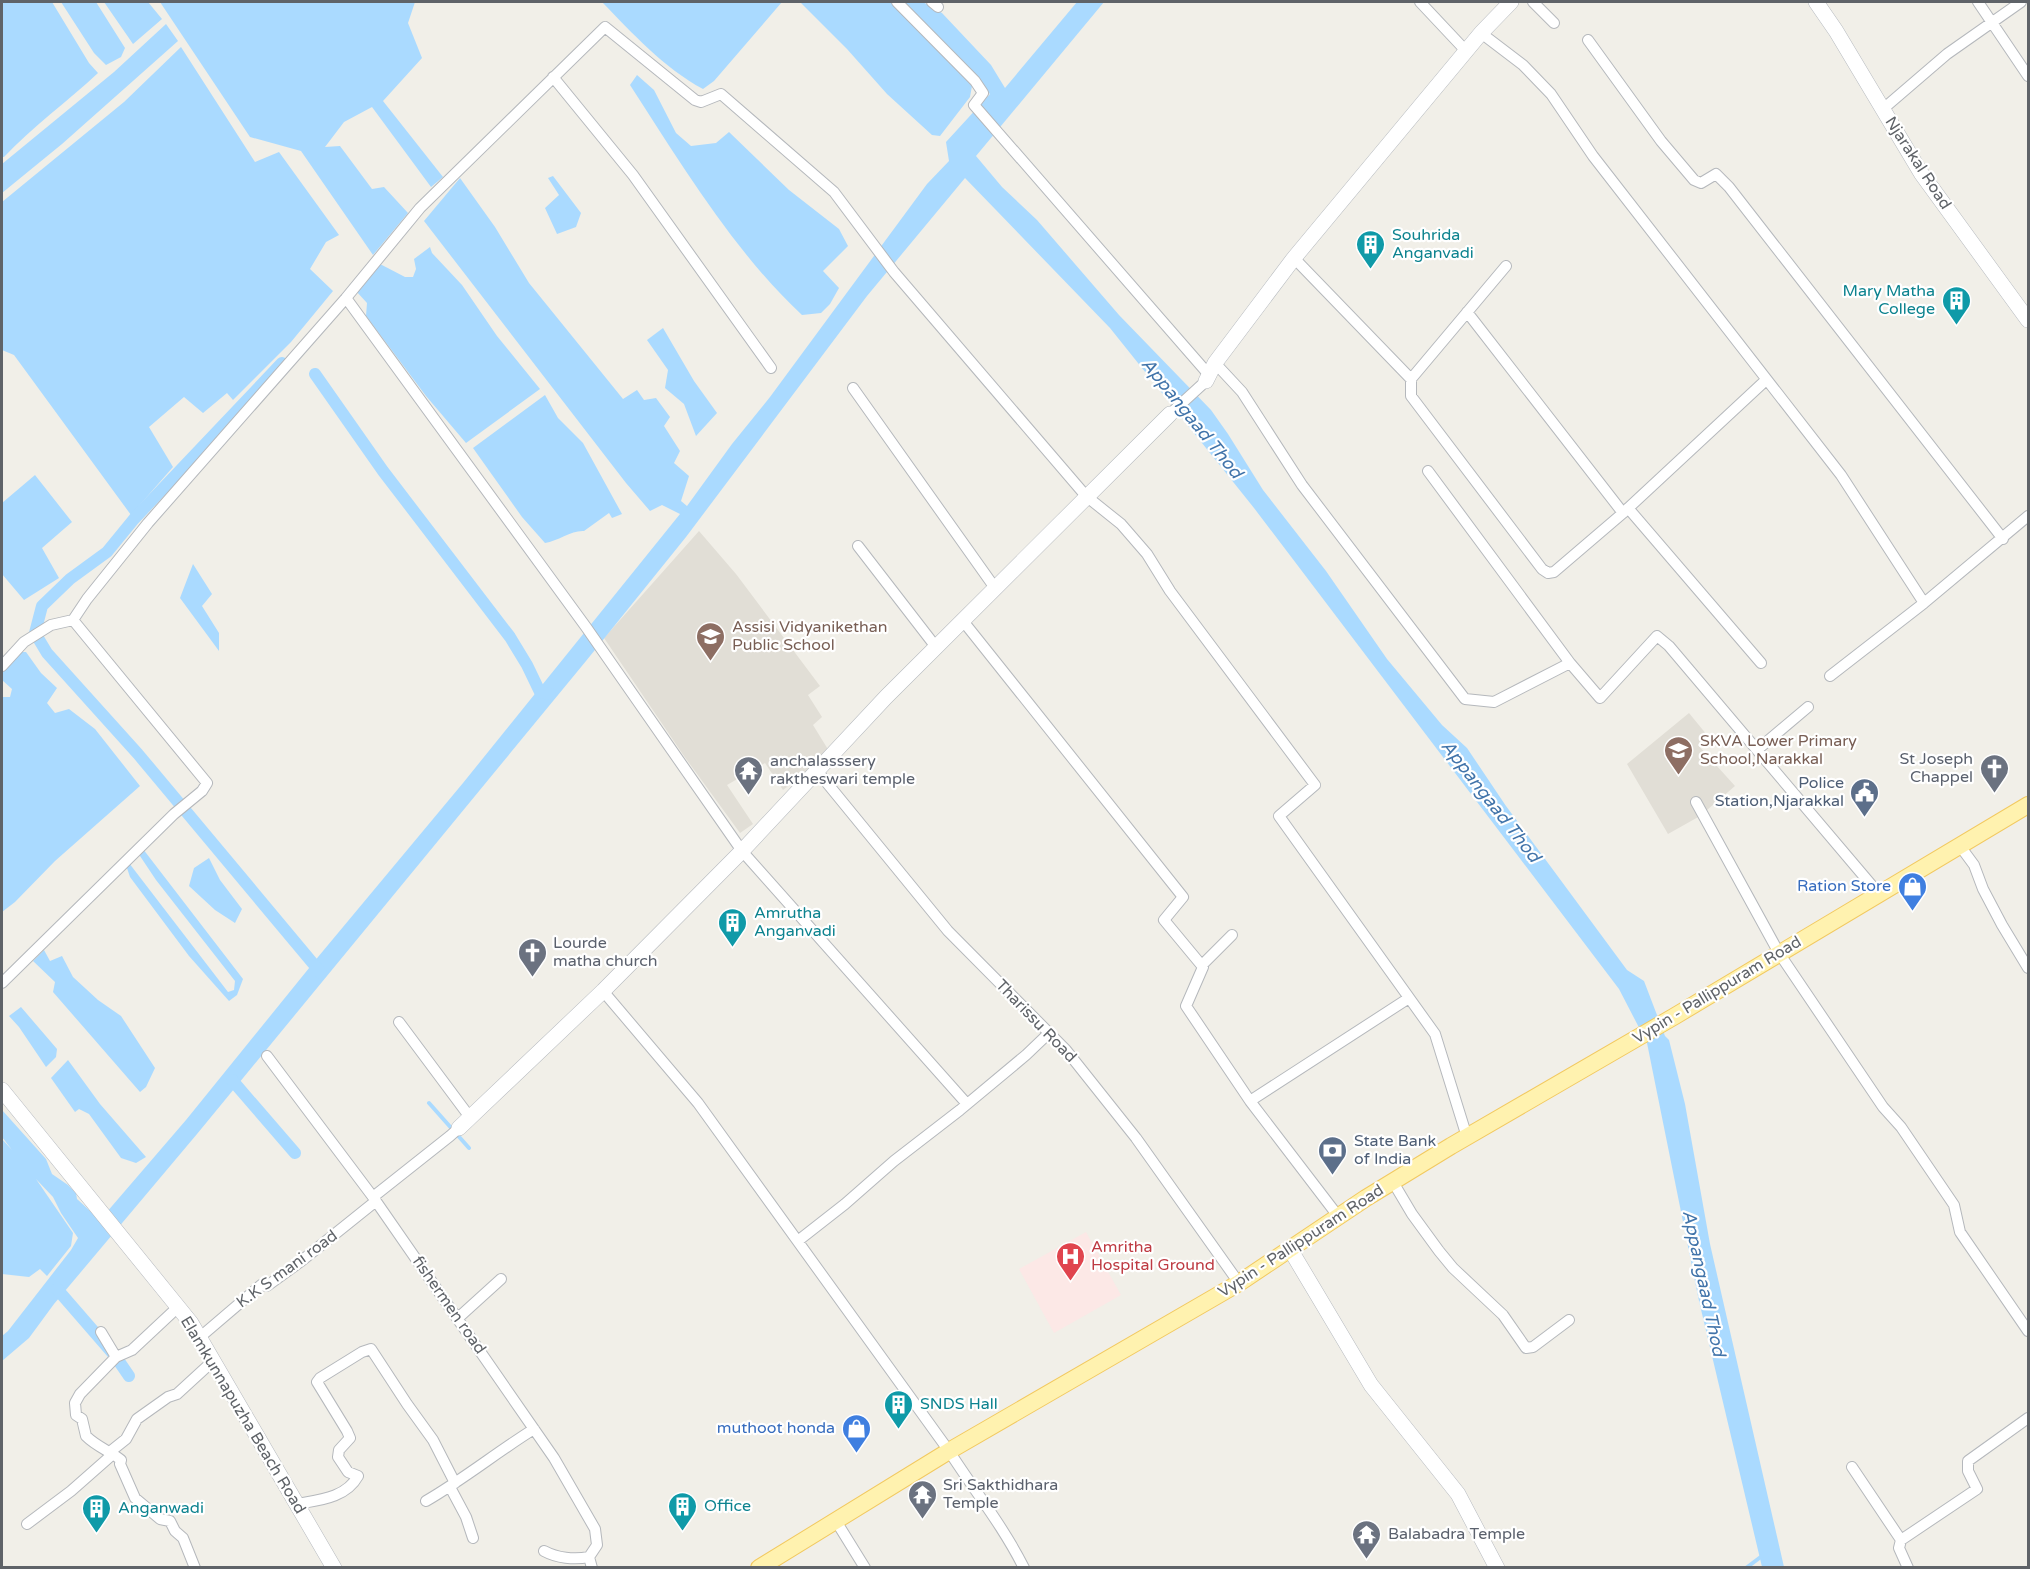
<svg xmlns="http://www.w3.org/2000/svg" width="2030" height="1569" viewBox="0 0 2030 1569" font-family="'Varela Round',sans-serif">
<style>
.education{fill:#e1ded6}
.medical{fill:#fce8e6}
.water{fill:#aadaff}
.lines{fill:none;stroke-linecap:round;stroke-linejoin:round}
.stream{stroke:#aadaff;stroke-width:4}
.canal{stroke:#aadaff;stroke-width:12}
.street-casing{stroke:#b5b8bc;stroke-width:12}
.secondary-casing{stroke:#b6babf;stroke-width:16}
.primary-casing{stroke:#f2c960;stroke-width:18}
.street{stroke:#fff;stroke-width:10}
.secondary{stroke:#fff;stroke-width:15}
.primary{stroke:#fff2af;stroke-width:16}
.labels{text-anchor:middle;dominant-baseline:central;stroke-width:4.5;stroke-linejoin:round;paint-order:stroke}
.street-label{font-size:16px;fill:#5f6368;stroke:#fff}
.culture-label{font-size:16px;fill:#0d838f;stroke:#fff;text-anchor:start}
.education-label{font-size:16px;fill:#785e54;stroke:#fff;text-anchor:start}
.worship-label{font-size:16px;fill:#5b616d;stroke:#fff;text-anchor:start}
.service-label{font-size:16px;fill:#4e5e75;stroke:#fff;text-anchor:end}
.shop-label{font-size:16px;fill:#366cbe;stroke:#fff;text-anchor:end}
.health-label{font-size:16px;fill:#be3a42;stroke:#fff;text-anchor:start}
.water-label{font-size:18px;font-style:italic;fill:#4174aa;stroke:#fff}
</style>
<rect width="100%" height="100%" fill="#f1efe8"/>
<path class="education" d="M699,531L736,574L820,686L808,695L822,717L813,725L829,751L816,765L783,790L765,763L727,785L753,824L740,833L684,756L604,638Z
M1689,713L1707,735L1698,745L1735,786L1700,816L1668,834L1627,764Z"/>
<path class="medical" d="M1086,1232L1121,1295L1054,1333L1019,1269Z"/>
<path class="water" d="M2,2H52L89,63L98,73C67,102 33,126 4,157H2Z
M61,2H96L125,48L121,57L106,65L94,53Z
M104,2H148L162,19L133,44Z
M160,2H415L408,23L422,58L383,101L443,177L431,187L372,107L344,122L325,147L340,146L372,189L384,187L408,213L373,255L301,151L250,137Z
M602,2H782L714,81L703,89C664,68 632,33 602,2Z
M800,2H894L972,86L970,97L940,136L932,135L887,94L847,49Z
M902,2H923L942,13L991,65L1005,88L1077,2H1104L976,156L1002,187L1037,220L1119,315L1211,410L1228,434L1263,490L1326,571L1387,659L1442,725L1467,748L1506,806L1627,970L1644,981L1665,1036L1669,1040L1685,1104L1710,1244L1784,1567H1762L1699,1301L1647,1043L1619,989L1254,508L1110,328L965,178L867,296L686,537L586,661L197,1134L54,1304L29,1338L2,1361V1336L8,1331L71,1250L78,1238L61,1213L53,1197L36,1179L73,1233L71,1246L47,1276L40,1269L29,1277L2,1274V1139L12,1150L2,1137V1110L46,1159L52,1174L68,1185L76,1193L77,1199L100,1220L186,1120L318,957L463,783L680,514L662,505L650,511L626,483L424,221L460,178L495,227L529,283L623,399L637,390L644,400L656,398L670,417L664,426L680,451L674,463L689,476L681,501L687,506L732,444L770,397L927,184L949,161L946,142L990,94Z
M166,24L178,41L62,144L2,193V164L114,72Z
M181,47L255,162L279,152L339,235L326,242L310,269L333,291L291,342L233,400L227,393L203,413L184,397L149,427L173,467L131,515L14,355L2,350V202L124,102Z
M637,75L654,90L676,133L691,146L716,143L729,132L789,190L839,229L848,246L823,271L839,288L830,304L821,313L802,315C734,252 680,162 630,85Z
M553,176L581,213L576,227L557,234L545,208L559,195L548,178Z
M430,247L432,253L462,285L497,336L540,389L466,443L426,396L366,316L367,303L356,291L380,264L405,277H413L416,269L414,259Z
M663,328L694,381L717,413L696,436L684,404L665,388L668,370L647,340Z
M545,395L558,418L583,443L622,514L612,518L609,513L584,531C572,530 558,541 545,543L522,517L473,448Z
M35,475L72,522L42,548L59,578L24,600L2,574V503Z
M193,564L212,594L202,606L219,633V651L180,598Z
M17,652H26L41,673L57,688L47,703L55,713L69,709L95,729L140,786L55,861L15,902L2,912V697H10L12,689L2,680V661Z
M143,849L243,979L237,995L229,1001L189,956L130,877L126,865L129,863L228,992L234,990L235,981L156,880L138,853Z
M209,858L220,880L242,909L235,923L215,910L189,886L194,868Z
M44,950L50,961L62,956L73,977L98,1000L121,1016L155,1068L146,1087L140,1092L53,992L55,982L33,961Z
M21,1007L57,1049L56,1057L46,1067L19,1027L9,1016Z
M68,1060L100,1104L146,1157L136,1163L121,1158L89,1114L79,1109L75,1112L51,1078Z"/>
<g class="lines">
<path class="stream" d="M429,1103L469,1148
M1746,1568L1762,1556"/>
<path class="canal" d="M282,363L134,519L107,552L70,579L42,606L35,633L47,653L138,754L321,973
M315,374L383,471L510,637L527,665L540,692L550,694
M232,1080L295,1153
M57,1289L116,1357L129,1376"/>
<defs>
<path id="street" d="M897,2L975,81L983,93L974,105L1210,376
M932,2L938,7
M1420,2L1467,52
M1533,2L1554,23
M1978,2L2028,76
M1481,33L1523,65L1551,94L1593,156L1841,475L1924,603L2028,516
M1588,40L1661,141L1694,180L1701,183L1716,174L1729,187L2003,539
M553,77L633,175L771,368
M1883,109L1947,54L2021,2
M1294,258L1411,379L1506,266
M346,298L420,208L605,27L695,100L701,102L721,94L834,192L894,272L1086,496L1121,524L1147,554L1170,591L1315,785L1279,816L1435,1034L1467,1137
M1215,363L1242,392L1302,485L1465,699L1494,702L1570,663L1600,698L1657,636L1669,646L1879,894
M1411,379V396L1542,569L1548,573L1554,572L1623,513L1467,312
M853,388L995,588
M1170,414L1206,381
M1428,471L1570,663
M1628,508L1761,663
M1623,513L1766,380
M858,546L936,647
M963,621L1183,897L1164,920L1203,967L1186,1006L1250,1101L1338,1216
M2,666L24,642L51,625L73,620
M1830,676L1924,603
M1757,750L1808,707
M818,772L948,931L1066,1050L1136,1138L1239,1283
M1696,802L1779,953L1883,1107L1901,1127L1954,1205L1960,1232L2028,1331
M1960,846L1974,865L1983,889L2002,925L2028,968
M1203,967L1202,965L1232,935
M2,983L174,814L202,791L207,783L73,620L87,599L148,523L346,298L586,627L742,851L967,1104
M603,991L698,1103L949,1451C974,1490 1003,1526 1024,1568
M399,1022L469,1116
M267,1056L373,1197L554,1458L595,1529L597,1545L589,1557L592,1568
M1250,1101L1409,998
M1393,1182L1412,1214L1439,1251L1453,1268L1503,1315L1526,1348L1533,1347L1569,1320
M373,1197L450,1136L459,1128
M799,1240L845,1204L894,1161L960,1110L1026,1055L1049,1033
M458,1318L501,1279
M101,1332L116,1357L132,1350L178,1307
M199,1338L261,1285L267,1286L300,1262L376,1201
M116,1357L80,1394L75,1403L76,1415L82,1419L86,1436C97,1447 110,1451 121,1460L120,1464L135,1498L160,1519L170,1521L175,1531L183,1538L195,1568
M111,1451L126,1439L137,1419L168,1397L177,1394L213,1361
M1852,1467L1901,1540
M450,1487L466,1517L473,1538
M426,1501C464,1479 497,1452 534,1429
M297,1504C319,1500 346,1498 358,1476L348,1472L338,1457L339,1450L350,1438L347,1431L317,1382L320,1378L362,1352L371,1349L407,1404L433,1440L455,1483
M836,1521L865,1568
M27,1524L71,1491L113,1454
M544,1551C557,1558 574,1560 589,1557
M1908,1568L1899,1548L1901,1540L1977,1489L1968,1471V1461L2028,1418"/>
<path id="secondary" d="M1816,2L1836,31L1921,173L2028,320
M1206,381L1215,363L1294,258L1481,33L1511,2
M2,1090L191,1323L334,1568
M459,1128L603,991L742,851L886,697L1170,414
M1290,1249L1371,1385L1458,1494L1497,1568"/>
<path id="primary" d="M759,1568L949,1451L1239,1283L1366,1198L1451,1146L1675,1016L2028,805"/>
</defs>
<use href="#street" class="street-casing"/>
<use href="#secondary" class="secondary-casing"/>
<use href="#primary" class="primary-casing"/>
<use href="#street" class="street"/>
<use href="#secondary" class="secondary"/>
<use href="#primary" class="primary"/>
</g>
<defs>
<symbol id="building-pin" viewBox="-11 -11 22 30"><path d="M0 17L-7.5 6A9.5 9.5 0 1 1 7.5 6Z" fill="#0f9aa8" stroke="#fff"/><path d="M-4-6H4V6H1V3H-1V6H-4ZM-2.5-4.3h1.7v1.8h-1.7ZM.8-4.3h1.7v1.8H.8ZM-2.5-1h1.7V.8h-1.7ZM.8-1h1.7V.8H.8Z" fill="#fff"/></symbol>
<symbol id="school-pin" viewBox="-11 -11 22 30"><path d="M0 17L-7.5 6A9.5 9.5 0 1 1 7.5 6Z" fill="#8d6e63" stroke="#fff"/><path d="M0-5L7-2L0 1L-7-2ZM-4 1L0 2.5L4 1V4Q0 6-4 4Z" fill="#fff"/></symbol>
<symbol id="church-pin" viewBox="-11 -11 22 30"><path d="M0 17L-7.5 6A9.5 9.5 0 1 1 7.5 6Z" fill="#6b7280" stroke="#fff"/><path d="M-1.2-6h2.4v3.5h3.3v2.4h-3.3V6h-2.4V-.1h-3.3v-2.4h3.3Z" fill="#fff"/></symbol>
<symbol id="temple-pin" viewBox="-11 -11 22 30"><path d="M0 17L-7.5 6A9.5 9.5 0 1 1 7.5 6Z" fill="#6b7280" stroke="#fff"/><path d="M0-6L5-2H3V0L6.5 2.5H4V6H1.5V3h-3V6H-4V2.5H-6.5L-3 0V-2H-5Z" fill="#fff"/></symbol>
<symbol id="civic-pin" viewBox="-11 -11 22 30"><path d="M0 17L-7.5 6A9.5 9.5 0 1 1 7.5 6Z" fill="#5c6f8a" stroke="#fff"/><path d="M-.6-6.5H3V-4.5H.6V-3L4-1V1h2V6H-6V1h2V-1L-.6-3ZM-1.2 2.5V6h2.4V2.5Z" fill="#fff"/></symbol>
<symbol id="shop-pin" viewBox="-11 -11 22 30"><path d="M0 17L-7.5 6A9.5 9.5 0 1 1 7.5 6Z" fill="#3f7fe0" stroke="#fff"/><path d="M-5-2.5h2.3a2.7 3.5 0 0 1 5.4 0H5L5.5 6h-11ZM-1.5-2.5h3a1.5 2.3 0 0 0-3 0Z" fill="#fff"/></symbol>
<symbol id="bank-pin" viewBox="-11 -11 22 30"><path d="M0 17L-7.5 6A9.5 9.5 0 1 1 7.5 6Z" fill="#5c6f8a" stroke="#fff"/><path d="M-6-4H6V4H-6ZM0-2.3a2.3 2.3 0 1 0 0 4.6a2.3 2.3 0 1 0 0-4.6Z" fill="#fff"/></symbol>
<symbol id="hospital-pin" viewBox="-11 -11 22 30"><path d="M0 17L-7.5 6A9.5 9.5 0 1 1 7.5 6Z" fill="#e0444e" stroke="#fff"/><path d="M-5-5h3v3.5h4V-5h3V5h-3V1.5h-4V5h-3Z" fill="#fff"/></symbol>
</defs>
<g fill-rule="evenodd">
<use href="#building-pin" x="1354" y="228" width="33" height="45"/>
<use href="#building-pin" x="1940" y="284" width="33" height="45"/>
<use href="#school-pin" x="694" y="620" width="33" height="45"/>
<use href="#school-pin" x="1662" y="734" width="33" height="45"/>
<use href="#church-pin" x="1978" y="752" width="33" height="45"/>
<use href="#temple-pin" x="732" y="754" width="33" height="45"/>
<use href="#civic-pin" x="1848" y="776" width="33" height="45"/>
<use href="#shop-pin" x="1896" y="870" width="33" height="45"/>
<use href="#building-pin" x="716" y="906" width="33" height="45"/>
<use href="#church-pin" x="516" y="936" width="33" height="45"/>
<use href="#bank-pin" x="1316" y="1134" width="33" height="45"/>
<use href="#hospital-pin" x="1054" y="1240" width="33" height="45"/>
<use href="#building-pin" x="882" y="1388" width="33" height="45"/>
<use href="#shop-pin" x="840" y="1412" width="33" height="45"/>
<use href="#temple-pin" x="906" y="1478" width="33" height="45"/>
<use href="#building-pin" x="666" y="1490" width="33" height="45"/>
<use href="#building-pin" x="80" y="1492" width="33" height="45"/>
<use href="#temple-pin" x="1350" y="1518" width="33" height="45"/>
</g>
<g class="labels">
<g class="street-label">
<text transform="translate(1918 163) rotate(57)">Njarakal Road</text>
<text transform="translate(1717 990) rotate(-31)">Vypin - Pallippuram Road</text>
<text transform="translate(1036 1021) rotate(46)">Tharissu Road</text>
<text transform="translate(1301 1241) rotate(-33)">Vypin - Pallippuram Road</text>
<text transform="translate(287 1269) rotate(-36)">K.K S mani road</text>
<text transform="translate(449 1305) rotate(55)">fishermen road</text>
<text transform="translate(243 1415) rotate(59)">Elamkunnapuzha Beach Road</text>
</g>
<g class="culture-label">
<text x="1392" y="235">Souhrida<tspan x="1392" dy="18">Anganvadi</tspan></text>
<text x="1935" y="291" text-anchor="end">Mary Matha<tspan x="1935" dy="18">College</tspan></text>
<text x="754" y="913">Amrutha<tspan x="754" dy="18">Anganvadi</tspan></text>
<text x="920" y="1404">SNDS Hall</text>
<text x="704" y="1506">Office</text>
<text x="118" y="1508">Anganwadi</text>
</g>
<g class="education-label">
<text x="732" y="627">Assisi Vidyanikethan<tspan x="732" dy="18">Public School</tspan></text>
<text x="1700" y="741">SKVA Lower Primary<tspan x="1700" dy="18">School,Narakkal</tspan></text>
</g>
<g class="worship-label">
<text x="1973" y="759" text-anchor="end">St Joseph<tspan x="1973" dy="18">Chappel</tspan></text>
<text x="770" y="761">anchalasssery<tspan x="770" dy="18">raktheswari temple</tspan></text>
<text x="553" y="943">Lourde<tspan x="553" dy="18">matha church</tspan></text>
<text x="943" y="1485">Sri Sakthidhara<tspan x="943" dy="18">Temple</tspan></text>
<text x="1388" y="1534">Balabadra Temple</text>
</g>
<g class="service-label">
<text x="1844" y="783">Police<tspan x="1844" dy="18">Station,Njarakkal</tspan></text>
<text x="1354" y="1141" text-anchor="start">State Bank<tspan x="1354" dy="18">of India</tspan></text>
</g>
<g class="shop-label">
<text x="1891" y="886">Ration Store</text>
<text x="835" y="1428">muthoot honda</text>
</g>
<g class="health-label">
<text x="1091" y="1247">Amritha<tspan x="1091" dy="18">Hospital Ground</tspan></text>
</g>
<g class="water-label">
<text transform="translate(1192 418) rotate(51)">Appangaad Thod</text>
<text transform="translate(1491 801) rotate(52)">Appangaad Thod</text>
<text transform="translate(1704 1283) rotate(78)">Appangaad Thod</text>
</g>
</g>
<rect width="2030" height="1569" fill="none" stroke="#5f6368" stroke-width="6"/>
</svg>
